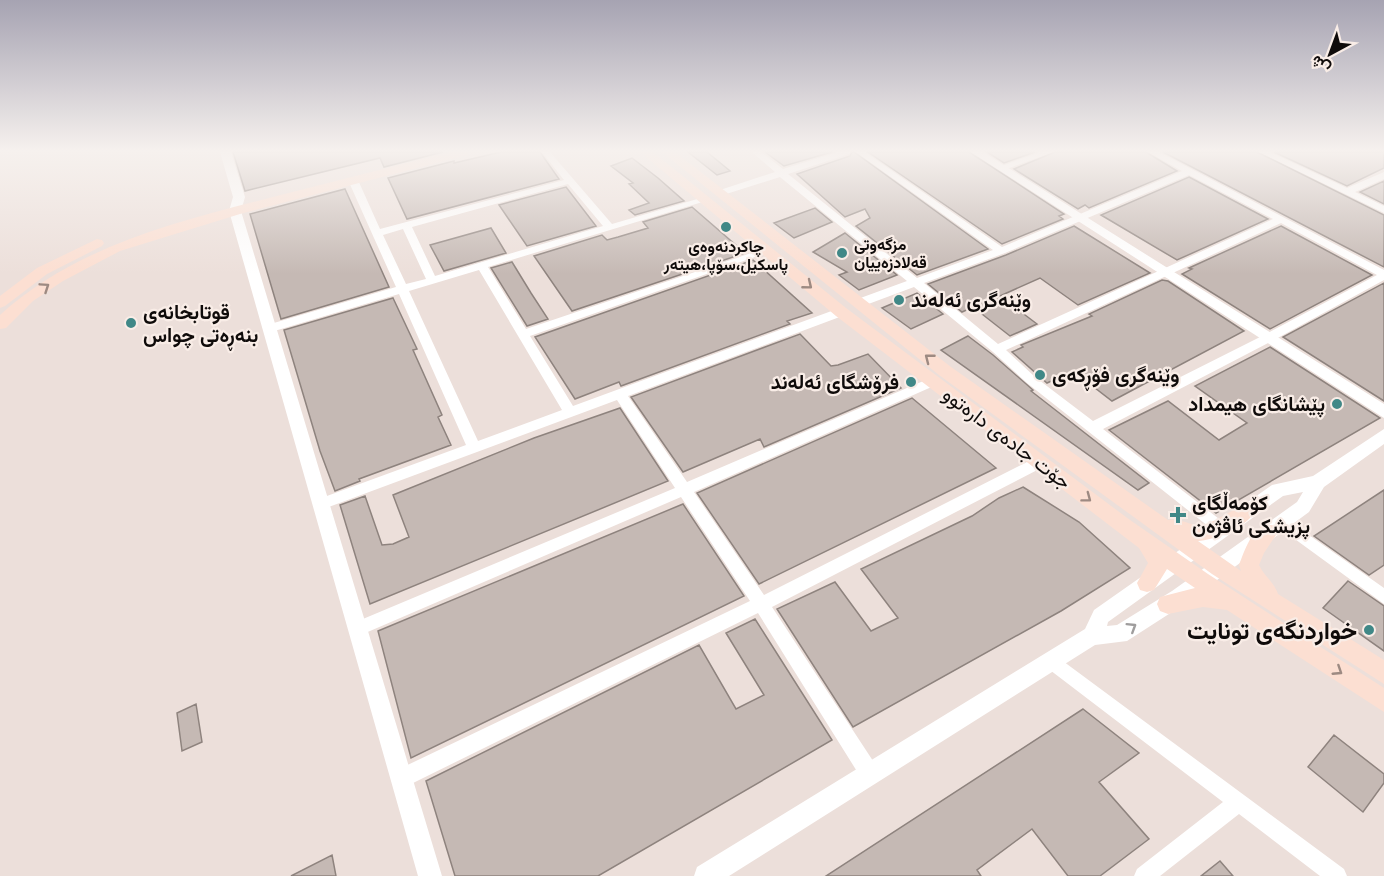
<svg xmlns="http://www.w3.org/2000/svg" width="1384" height="876" viewBox="0 0 1384 876" font-family="'Space Grotesk',Vazirmatn,sans-serif">
<style>
.building{fill:#c5b9b4;stroke:#8e837e;stroke-width:1.5}
.lines{fill:none;stroke-linecap:round;stroke-linejoin:round}
.minor{fill:#fff;fill-rule:evenodd}
.tertiary{fill:#fff;fill-rule:evenodd}
.secondary{fill:#fcdfd2;fill-rule:evenodd}
.oneway{stroke:#9d8a82}
.oneway2{stroke:#9f9d9d}
.poi-dot{fill:#408887;stroke:#f9ede7;stroke-width:2}
.labels{text-anchor:middle;dominant-baseline:central;stroke-width:4.5;stroke-linejoin:round;paint-order:stroke}
.far-poi-label{font-size:16px;font-weight:bold;fill:#0f0b0a;stroke:#f9ede7;text-anchor:start}
.poi-label{font-size:20px;font-weight:bold;fill:#0f0b0a;stroke:#f9ede7;text-anchor:start}
.street-label{font-size:20px;fill:#0f0b0a;stroke:#f9ede7}
.near-poi-label{font-size:24px;font-weight:bold;fill:#0f0b0a;stroke:#f9ede7;text-anchor:end}
</style>
<rect width="100%" height="100%" fill="#ecdfda"/>
<path class="building" d="M233,152H443L384,167L380,158L245,191Z
M501,152H540L559,179L407,219L388,178L454,161V163Z
M688,152H707L730,171L717,175Z
M765,152H832L784,166Z
M852,152H854L988,249L917,275L856,226L870,218L865,209L845,217L797,174L850,156Z
M868,152H969L1064,214L1059,216L1063,219L1002,244Z
M987,152H1035L1004,163Z
M1055,152H1146L1177,171L1089,208L1085,205L1078,209L1014,169Z
M1163,152H1257L1384,215V267Z
M1274,152H1384V168L1347,186Z
M632,158L658,178L684,201L635,215L629,210L649,203L629,184L633,183L611,166Z
M1189,177L1268,219L1177,260L1101,215Z
M1384,181V204L1360,192Z
M566,187L596,226L527,246L499,205Z
M345,189L389,287L281,319L250,214Z
M692,207L745,253L572,311L534,256L602,235L607,240L618,237L648,228L643,222Z
M815,208L832,222L794,238L774,223Z
M1074,226L1150,273L1078,305L1040,278L1000,296L1037,324L1010,336L973,307L962,312L928,284L1006,255Z
M1281,226L1372,275L1270,329L1182,274L1192,269L1189,268Z
M491,228L506,253L444,271L430,245Z
M845,233L897,275L859,290L839,275L847,272L813,252Z
M753,260L812,313L787,321L790,324L621,386L619,382L575,399L535,337Z
M512,262L531,293L548,319L527,326L491,268Z
M1162,280L1168,281L1244,331L1112,401L1073,371L1047,383L1012,352L1023,347L1021,345L1092,316L1089,314Z
M1384,283V401L1283,337Z
M917,293L943,314L911,329L882,308Z
M393,298L417,349L413,350L442,415L438,417L451,445L359,479L360,481L335,491L320,451L284,330Z
M800,334L831,366L838,365L868,354L901,388L764,447L760,439L683,472L631,397Z
M968,336L993,355L1033,390L1031,391L1149,483L1138,490L941,350Z
M1270,347L1380,418L1216,513L1109,430L1168,401L1219,440L1247,423L1195,386Z
M912,398L996,468L759,584L697,493Z
M620,408L668,481L370,604L340,505L365,496L382,545L393,544L409,537L393,495L534,438Z
M1023,487L1079,522L1130,568L1061,611L853,727L777,609L835,582L871,631L898,618L861,569L972,516L999,498Z
M1384,490V565L1369,575L1314,536Z
M683,504L744,596L411,758L378,631Z
M1348,581L1384,606V651L1323,608Z
M755,619L832,740L598,876H455L426,781L699,645L736,709L764,695L726,633Z
M196,704L202,742L182,751L177,713Z
M1083,709L1139,753L1099,782L1149,839L1100,876H1068L1032,829L977,870L981,876H826Z
M1334,735L1384,774V783L1363,812L1308,767Z
M332,855L336,876H291Z
M1220,861L1233,876H1201Z"/>
<g class="lines">
<path class="minor" d="M220,152H231L226,155Z
M542,152H550L612,224L704,197L709,200L488,267L526,329L763,249H771L772,251L530,336L573,406L837,309L841,308L847,312L845,315L628,396L687,482L928,379H936L938,382L936,385L694,492L764,595L1035,458H1045L1047,462L1045,466L772,607L877,767L879,774L877,781L870,783L863,781L758,613L409,785L402,787L395,785L393,778L395,771L750,601L681,497L363,634L357,637L351,634L349,629L351,624L675,488L617,400L326,508L321,510L316,508L314,504L316,500L466,445L399,294L271,332L265,328L267,325L396,287L348,180L353,177L358,180L380,229L564,180ZM568,184L603,226L435,276L412,227ZM403,229L426,279L406,284L383,235ZM479,270L562,410L478,441L409,291Z
M752,152H761L783,169L838,152H850L849,154L788,174L917,278L993,250L856,152H865L1002,247L1182,171L1148,152H1159L1384,270V280L1274,340L1103,429L1223,522L1225,526L1223,530L1218,532L1213,530L1027,383L993,352L914,287L863,306H855V300L907,281L780,177L723,195H717V191L775,172ZM1189,175L1273,219L998,344L924,283L1005,253ZM1281,223L1377,275L1266,334L1093,421L1035,377L1006,350Z
M1040,152H1053L1004,170L996,168Z
M1259,152H1270L1347,188L1384,172V179L1355,192L1384,206V213Z
M1282,516L1384,588V604L1277,526L1275,522L1277,518Z
M1052,653L1344,869L1347,876H1320L1239,814L1160,876H1134L1137,869L1223,802L1046,667L1044,661L1046,655Z"/>
<path class="tertiary" d="M220,152H231L245,197L241,211L442,876H418L229,211L233,197Z
M971,152H983L1384,404V418Z
M1384,429V444L1324,487L1309,512L1186,603L1127,641L1095,645L729,876H694L697,867L1085,629L1094,610L1272,485L1313,476ZM1303,492L1297,502L1172,591L1117,625L1107,626L1108,622L1283,496Z"/>
<path class="secondary" d="M450,152H469L467,155L240,214L120,251L63,281L33,301L6,328L0,329V315C76,246 176,222 273,197C332,182 391,167 450,152Z
M640,152H653L846,308L1130,520L1208,574L1384,688V712L1227,610L1203,607L1168,614L1160,611L1157,604L1160,597L1195,588L1167,569L1154,590L1147,592L1140,590L1137,583L1148,563L1139,548L836,316Z
M662,152H675L951,367L1168,520C1179,517 1190,526 1202,525C1216,522 1229,511 1243,506L1250,508L1253,514C1247,526 1212,541 1198,541L1241,571L1239,565C1245,550 1254,519 1275,526L1278,532L1264,553L1259,565C1264,576 1275,583 1278,594L1384,660V684L1212,574L939,375Z
M97,239L102,240L104,243L102,246L47,274L5,306L0,308V296L37,268Z"/>
</g>
<defs><path id="oneway-chevron" d="M-2-3.5L2.5 0L-2 3.5" fill="none" stroke-width="1.6" stroke-linecap="round" stroke-linejoin="round" transform="scale(1.5)"/></defs>
<g class="oneway">
<use href="#oneway-chevron" transform="translate(808 285) rotate(39)"/>
<use href="#oneway-chevron" transform="translate(45 287) rotate(-34)"/>
<use href="#oneway-chevron" transform="translate(929 358) rotate(-142)"/>
<use href="#oneway-chevron" transform="translate(1087 498) rotate(37)"/>
<use href="#oneway-chevron" transform="translate(1338 671) rotate(33)"/>
</g>
<use class="oneway2" href="#oneway-chevron" transform="translate(1132 627) rotate(-32)"/>
<linearGradient id="sky" x2="0" y2="1"><stop stop-color="#a6a3b2"/><stop offset="0.55" stop-color="#f6f1ee"/><stop offset="1" stop-color="#f6f1ee" stop-opacity="0"/></linearGradient>
<rect width="1384" height="274" fill="url(#sky)"/>
<g class="poi-dot">
<circle cx="726" cy="227" r="6"/>
<circle cx="842" cy="253" r="6"/>
<circle cx="899" cy="300" r="6"/>
<circle cx="131" cy="323" r="6"/>
<circle cx="1040" cy="375" r="6"/>
<circle cx="911" cy="382" r="6"/>
<circle cx="1337" cy="404" r="6"/>
<path d="M1175 506h6v6h6v6h-6v6h-6v-6h-6v-6h6z"/>
<circle cx="1369" cy="630" r="6"/>
</g>
<g class="labels">
<g class="far-poi-label">
<text x="854" y="244">مزگەوتی<tspan x="854" dy="18">قەلادزەییان</tspan></text>
<text x="726" y="246" text-anchor="middle">چاکردنەوەی<tspan x="726" dy="18">پاسکیل،سۆپا،هیتەر</tspan></text>
</g>
<g class="poi-label">
<text x="911" y="300">وێنەگری ئەلەند</text>
<text x="143" y="312">قوتابخانەی<tspan x="143" dy="23">بنەڕەتی چواس</tspan></text>
<text x="1052" y="375">وێنەگری فۆڕکەی</text>
<text x="899" y="382" text-anchor="end">فرۆشگای ئەلەند</text>
<text x="1325" y="404" text-anchor="end">پێشانگای هیمداد</text>
<text x="1192" y="503">کۆمەڵگای<tspan x="1192" dy="23">پزیشکی ئاڤژەن</tspan></text>
</g>
<g class="street-label">
<text transform="translate(1007 438) rotate(37)">جۆت جادەی دارەتوو</text>
</g>
<g class="near-poi-label">
<text x="1357" y="630">خواردنگەی تونایت</text>
</g>
</g>
<g transform="translate(1330 54) rotate(221)" stroke="#f9ede7" stroke-width="4.5" paint-order="stroke">
<path d="M0-4.5L10 22L0 15L-10 22Z" fill="#0f0b0a"/>
<text y="-9" font-size="16" font-weight="bold" text-anchor="middle" fill="#0f0b0a">ش</text>
</g>
</svg>
